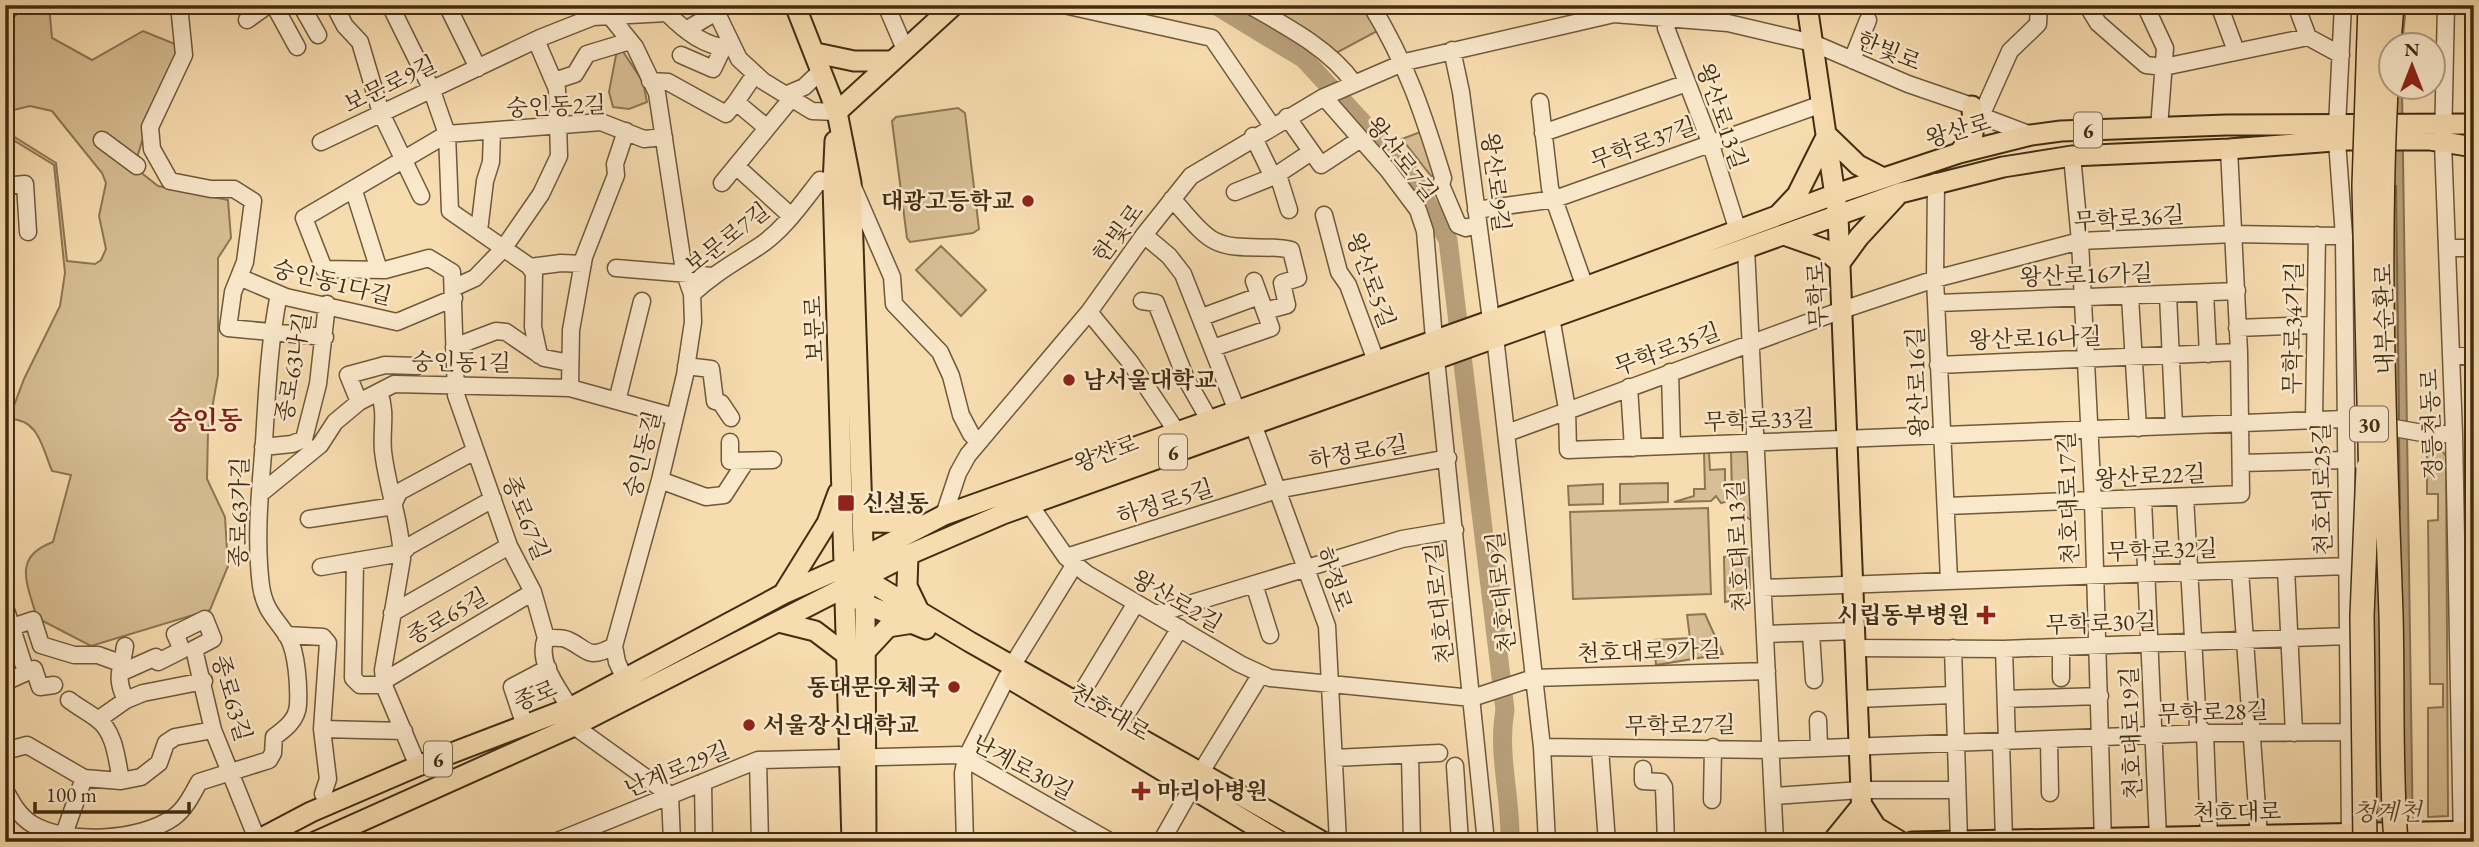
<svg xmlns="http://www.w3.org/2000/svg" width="2479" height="847" viewBox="0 0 2479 847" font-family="'EB Garamond','Noto Serif KR',serif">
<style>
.green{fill:#d8be94;stroke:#8c7653;stroke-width:2}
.water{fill:#b9a07a;stroke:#897250;stroke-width:2}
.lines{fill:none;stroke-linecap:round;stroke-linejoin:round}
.shore{stroke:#7d6646;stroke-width:2}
.river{stroke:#b9a07a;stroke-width:19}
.minor-casing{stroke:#6e5939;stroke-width:19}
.major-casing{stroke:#412d12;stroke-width:23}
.minor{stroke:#fae8cb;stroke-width:16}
.major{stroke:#f7dcaf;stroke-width:19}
.highway-bridge-casing{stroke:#412d12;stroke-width:26;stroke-linecap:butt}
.highway-bridge{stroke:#f7dcaf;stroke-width:23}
.poi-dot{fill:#8f2418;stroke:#fae8cb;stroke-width:2.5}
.labels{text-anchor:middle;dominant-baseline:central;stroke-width:5;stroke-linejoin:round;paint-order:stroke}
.shield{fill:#fae8cb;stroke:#78654a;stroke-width:2}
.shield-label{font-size:21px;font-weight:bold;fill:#412d12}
.street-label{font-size:23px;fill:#412d12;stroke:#fae8cb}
.poi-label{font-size:23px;font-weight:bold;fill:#412d12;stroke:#fae8cb;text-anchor:start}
.water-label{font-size:24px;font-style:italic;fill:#5f4a2c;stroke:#fae8cb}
.quarter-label{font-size:26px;font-weight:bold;fill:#7a1f14;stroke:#fae8cb}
</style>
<rect width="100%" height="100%" fill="#f7dcaf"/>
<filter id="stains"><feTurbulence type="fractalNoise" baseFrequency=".00286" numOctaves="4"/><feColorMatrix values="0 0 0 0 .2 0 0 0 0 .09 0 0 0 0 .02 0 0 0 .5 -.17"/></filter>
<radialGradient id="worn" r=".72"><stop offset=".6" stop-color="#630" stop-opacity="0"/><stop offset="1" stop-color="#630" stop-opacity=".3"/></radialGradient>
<path class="green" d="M30,5H49L52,38L92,60L143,31L180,46L151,113L134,167L158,186L228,200L231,238L218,258V375L208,432L207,479L225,517L228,566L210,610L91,646L37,618C27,583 12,557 53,542L71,475L52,471C42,447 39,419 9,419L24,379L60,306L65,273L54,165L5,135V131L56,163L67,261L95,264L101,260L106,249L99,216L106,183L102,173L52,111L30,106L5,112V23Z
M1285,5H1364L1381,29L1336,53L1285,17Z
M622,50L643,82L647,102L629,109L613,107L609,92L616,55Z
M958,108L965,113L979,229L973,233L910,242L907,238L892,121L896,117Z
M1428,129L1442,175L1431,176L1402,139Z
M941,246L986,290L961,316L916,270Z
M2432,447H2439L2446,456L2448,816L2428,817V708L2443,707V684H2430L2428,521L2438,520V494H2427V450Z
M1731,450H1751L1753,517L1751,520L1743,515L1742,506L1732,496Z
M1704,453H1709L1710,470L1725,469V502L1721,503L1716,496L1711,501L1674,502L1694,496V489H1705Z
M1668,483V502L1620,504V484Z
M1603,484V504L1569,505L1568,486Z
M1708,508L1711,594L1573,599L1570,512Z
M1749,555L1750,597L1725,602L1724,557Z
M1705,614L1723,654L1656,665L1654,640L1690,638L1687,615Z"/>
<path class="water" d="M2366,5H2406L2402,45L2392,46V88H2402L2413,842H2362L2358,377Z"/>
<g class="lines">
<path class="shore" d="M2396,186L2399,419
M2399,439L2400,510"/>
<path class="river" d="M1215,5L1304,59L1413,177L1448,240L1505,710C1497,754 1511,795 1510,842"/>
<defs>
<path id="minor" d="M179,5L184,55L150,127L152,149L170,181L211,189H234L253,201L245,262L233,292L228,328L325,337
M274,5L297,47
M301,5L318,35
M334,5L345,26L360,42L381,113L421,196
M390,5L431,88L447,134L450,211L529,266L534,273L533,327L539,355
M447,5L478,68
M601,5L635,47L657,93L684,271L692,294L693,322L685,375L660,480L614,646L617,662L629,688
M713,5L739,59L763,81L812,111L837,112
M886,5L904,47
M1064,5L1212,38L1272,126
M1249,5C1284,25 1329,48 1353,82
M1371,5C1407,64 1423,113 1443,178L1441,185L1458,225L1466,228L1478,224
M1675,5L1666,28L1710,142L1738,231
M2087,5L2098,23L2146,65L2164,67L2308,37L2341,55
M2145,5L2165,48L2159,128
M2219,5L2236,51
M2296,5L2308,37
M2446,5L2443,143L2454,434L2462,842
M247,20L268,5
M686,30L716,12
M1452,50L1461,92L1491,320
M681,55L713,69L723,48
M1852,60L1868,20
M554,81L575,74L587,54L630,41
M650,81L668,82L726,114L736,102L766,127
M785,95L804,87L822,70
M1324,97L1388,170L1418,210L1425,231L1434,339
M736,102L755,74
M1540,102L1550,188L1585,287
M1981,116L2010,51L2038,24L2039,5
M1287,117L1321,165L1359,140
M2337,126L2343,5
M1543,133L1687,83
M1253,136L1272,175L1279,178L1289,210
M102,140L137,166
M2337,141L2344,236L2350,835
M321,142L540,38L593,17L667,13C683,29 707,50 732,47
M2072,156L2080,241L2093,502L2103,842
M736,166L791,216
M1936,182L1935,279L1949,580
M722,183L791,99
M5,186L25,184L28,232
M853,187L892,277L894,304L940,352L951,376L961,415L971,434L979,442
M354,191L379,270
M1235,192L1275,176L1311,152
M1172,199C1185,212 1200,234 1215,241C1237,252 1268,244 1291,250L1298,278L1282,283L1287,305L1265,311
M1476,210L1555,199L1822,104
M1324,215L1339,272L1348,285L1376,361
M479,231L485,181L491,162L492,131
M1144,235L1169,256L1183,274L1237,411
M1746,248L1775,842
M2448,248H2474
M530,267L561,263L583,264
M616,268L713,276
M239,277L286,297L397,322L454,298
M453,288L475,278L503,249L541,194L559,156L557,89L536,40
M2205,293L2208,354
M692,294C715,273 732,264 758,247C783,231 802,203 820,180L833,184
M2168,295L2174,426
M2130,297L2138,428
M1142,301L1156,303L1186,379L1210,421
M1938,303L2237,291
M1089,312L1130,362L1177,432
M1202,317L1259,296
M1551,317L1567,409L1568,450L2344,419L2428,434H2454
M2237,328L2314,325
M1495,337L1542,747L1547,842
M454,347L496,331L506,332L544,358L570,363
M1213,348L1271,328L1254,281
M2452,355L2474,357
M1436,359L1486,842
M1938,365L2239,352
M686,366L711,369L715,401L721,403L731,418
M1670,372L1672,446
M1629,387L1633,448
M570,388L571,330L584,257L616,175L615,164L626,131
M379,392C387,413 381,429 383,451C387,487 401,522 402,559L383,670L385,688L418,766
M617,401L642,301
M359,402L348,375L385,365L417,366
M2314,420L2317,235
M1253,424L1327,626L1338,842
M1507,433L1842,310L1935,279L2080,241L2234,234L2344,236
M730,442V461L773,460
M263,447L292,444L304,439L318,384L327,304
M2241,463L2345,460
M660,480L706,497L724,495L746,461
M260,494L320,445L335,422L359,402L394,384L570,388L675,417
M2185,497L2198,726L2205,733L2209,837
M2143,500L2158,838
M1030,505L1066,557L1087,574L1240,664L1270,678L1472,698L1533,678L1767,671
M1947,506L2241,494L2239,352L2229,149
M944,515L958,473L968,455L1089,312L1144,235L1191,176L1324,97L1405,62L1614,14L1728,23L1813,43L1908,84L1972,106L1981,116L2031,135
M309,519L388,507L394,503L399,492L475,451
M1066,557L1277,490L1448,458
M355,561L353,678L360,685H377L533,592
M321,567L402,553L409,546L493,499
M2286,569L2294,733
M2240,571L2259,836
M1254,584L1270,635
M1763,588L2347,566
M5,607L26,672
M392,613L509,546
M1156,614L1402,539L1455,530
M12,627L33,620L41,645L74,655H98L120,663
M1811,633L1814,680
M1765,634L1855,631
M286,635L323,637L328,643L322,729L328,779L323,794
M546,638C552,638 563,637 568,640C588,649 587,661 614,646
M125,646C122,669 114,677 126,700
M1855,648L2004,649L2348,636
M1953,648L1959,841
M2004,649L2007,742
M1012,666L1075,564
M120,673L156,657L158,662L182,650L175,634L205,619L213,639L194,649L213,730L257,839
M2061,678V647
M5,682L34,669L40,687L54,685
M1858,699L1952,695
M2006,699L2100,696
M69,700C78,707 88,712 97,719C115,731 117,761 121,781
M1076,702L1136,603
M570,708C559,689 536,662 546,638L533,592L509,546L456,395L452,272L429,258L385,270L324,269L304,218L447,134L601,122L644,139L664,137
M99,719L126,700L143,693L204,681
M1818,720L1819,747
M525,726L512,687L548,668
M574,726L670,795L672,842
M1119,726L1180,628
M322,729L404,731
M2049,741L2050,793
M2001,742L2004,840
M1542,747L1770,750L2205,733L2349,732
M1600,749L1607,842
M5,751L27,745L84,778L121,781L141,777L159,763L166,743L175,737L213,730
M1410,755L1412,842
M1334,758L1439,753
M758,760L760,842
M1455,766L1460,842
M1643,769V781L1661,782L1664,787L1666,842
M1201,772L1261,674
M703,782L704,842
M5,790C12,803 19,816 32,824C67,845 141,841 174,817C185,809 192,795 199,782L269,760L273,753L274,737C285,729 297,720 298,705C299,687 297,653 288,637C276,618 265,612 261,586C255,539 260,490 264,442C267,393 269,343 279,294
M1773,796L1861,790H1957
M1712,800L1713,747
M64,834L84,778
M555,842L758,760L959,755L1111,842
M965,842L963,773L966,758L1007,677
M1161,842L1191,789"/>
<path id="major" d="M795,5L837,112L851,183L865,604L866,842
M1807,5L1838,216L1863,842
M816,53L854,61H889
M837,112L954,5
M1828,136L1858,165L1883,178
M835,141L833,184L852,842
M1959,153L1973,134L1972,106
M1780,213L1797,195L1827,135
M1784,235L1824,249L1840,263
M1840,263L1859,237L1896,197
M861,508L873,522L917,523
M908,555L907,586L919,611
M857,574L970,642L1323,842
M783,594L827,523L838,493
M855,596L865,604L926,629
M779,622L815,631L848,656L863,654L888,627L913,623
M1012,680L1281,842
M254,842L311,812L418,766L570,708L783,594L844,567L944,515L1585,287L1836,194L1959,153L2031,135L2061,131L2226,125L2474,124
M315,842L574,726L908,555L1003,514L1900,193L2003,167L2072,156L2229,149L2347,140H2430L2474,147
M1832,842L1862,805L1876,827L1901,842
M1912,842L2474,831"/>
</defs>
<use href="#minor" class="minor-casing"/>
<use href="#major" class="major-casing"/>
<use href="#minor" class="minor"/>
<use href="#major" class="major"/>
<defs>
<path id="highway-bridge" d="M2370,5L2364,186L2371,485
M2392,5C2374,207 2384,412 2391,614C2393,690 2390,766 2396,842
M2365,842L2362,616L2368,468"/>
</defs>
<use href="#highway-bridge" class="highway-bridge-casing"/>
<use href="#highway-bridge" class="highway-bridge"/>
</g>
<g class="poi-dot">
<circle cx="1028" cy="201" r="7"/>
<circle cx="1069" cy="380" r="7"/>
<rect x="837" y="494" width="18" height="18" rx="3.5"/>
<path d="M1982.5 604.5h7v7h7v7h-7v7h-7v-7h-7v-7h7z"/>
<circle cx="954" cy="687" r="7"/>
<circle cx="749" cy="725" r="7"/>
<path d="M1137.5 780.5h7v7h7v7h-7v7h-7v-7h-7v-7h7z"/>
</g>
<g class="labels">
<g class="shield">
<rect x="2074" y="112.5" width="28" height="35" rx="5"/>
<rect x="2350" y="406.5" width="38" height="35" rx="5"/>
<rect x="1159" y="434.5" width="28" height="35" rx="5"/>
<rect x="424" y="741.5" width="28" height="35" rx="5"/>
</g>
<g class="shield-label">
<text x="2088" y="130">6</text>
<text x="2369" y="424">30</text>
<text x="1173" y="452">6</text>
<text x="438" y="759">6</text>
</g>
<g class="street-label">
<text transform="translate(1889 51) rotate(22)">한빛로</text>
<text transform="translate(390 84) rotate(-26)">보문로9길</text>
<text transform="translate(556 106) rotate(-2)">숭인동2길</text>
<text transform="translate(1722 116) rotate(71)">왕산로13길</text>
<text transform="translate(1958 130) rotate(-16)">왕산로</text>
<text transform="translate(1643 143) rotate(-20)">무학로37길</text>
<text transform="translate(1402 159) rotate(52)">왕산로7길</text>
<text transform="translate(1496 182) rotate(83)">왕산로9길</text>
<text transform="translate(2129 218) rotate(-4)">무학로36길</text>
<text transform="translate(1118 233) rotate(-53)">한빛로</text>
<text transform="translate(727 238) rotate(-38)">보문로7길</text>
<text transform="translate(2086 275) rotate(-2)">왕산로16가길</text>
<text transform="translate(1371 280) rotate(70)">왕산로5길</text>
<text transform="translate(332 282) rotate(14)">숭인동1다길</text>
<text transform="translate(1817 295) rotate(-93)">무학로</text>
<text transform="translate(2384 319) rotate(-91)">내부순환로</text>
<text transform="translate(2293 328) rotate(-89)">무학로34가길</text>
<text transform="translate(814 329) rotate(-92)">보문로</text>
<text transform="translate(2035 338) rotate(-2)">왕산로16나길</text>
<text transform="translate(1667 349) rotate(-20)">무학로35길</text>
<text transform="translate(461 362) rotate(1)">숭인동1길</text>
<text transform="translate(293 367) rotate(-80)">종로63나길</text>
<text transform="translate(1917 382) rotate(-92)">왕산로16길</text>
<text transform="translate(1759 420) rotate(-2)">무학로33길</text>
<text transform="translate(2431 424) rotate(-92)">정릉천동로</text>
<text transform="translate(1358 452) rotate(-10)">하정로6길</text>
<text transform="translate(1106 453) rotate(-20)">왕산로</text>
<text transform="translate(642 454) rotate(-76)">숭인동길</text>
<text transform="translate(2150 476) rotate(-3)">왕산로22길</text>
<text transform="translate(2322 489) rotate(-91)">천호대로25길</text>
<text transform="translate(2068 498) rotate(-92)">천호대로17길</text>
<text transform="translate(1165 502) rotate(-18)">하정로5길</text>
<text transform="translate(239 512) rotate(-89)">종로63가길</text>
<text transform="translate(526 518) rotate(68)">종로67길</text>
<text transform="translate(1738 546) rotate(-93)">천호대로13길</text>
<text transform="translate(2162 550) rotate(-2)">무학로32길</text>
<text transform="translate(1334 579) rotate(70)">하정로</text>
<text transform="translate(1501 592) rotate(-96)">천호대로9길</text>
<text transform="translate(1177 601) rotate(30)">왕산로2길</text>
<text transform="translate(1439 603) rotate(-96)">천호대로7길</text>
<text transform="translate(447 616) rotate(-30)">종로65길</text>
<text transform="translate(2101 623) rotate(-2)">무학로30길</text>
<text transform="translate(1649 651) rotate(-2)">천호대로9가길</text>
<text transform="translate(535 695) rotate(-22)">종로</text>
<text transform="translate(232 698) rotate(74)">종로63길</text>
<text transform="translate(1110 712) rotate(31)">천호대로</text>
<text transform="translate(2213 712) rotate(-2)">무학로28길</text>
<text transform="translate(1680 725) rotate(-1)">무학로27길</text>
<text transform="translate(2131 733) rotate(-92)">천호대로19길</text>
<text transform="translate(1023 767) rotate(28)">난계로30길</text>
<text transform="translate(677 769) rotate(-22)">난계로29길</text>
<text transform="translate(2237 812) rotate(-1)">천호대로</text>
</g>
<g class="poi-label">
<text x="1014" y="201" text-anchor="end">대광고등학교</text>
<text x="1083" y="380">남서울대학교</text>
<text x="862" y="503">신설동</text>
<text x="1970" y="615" text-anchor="end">시립동부병원</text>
<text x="940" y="687" text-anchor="end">동대문우체국</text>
<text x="763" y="725">서울장신대학교</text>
<text x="1157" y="791">마리아병원</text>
</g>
<g class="water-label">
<text x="2387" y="811">청계천</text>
</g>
<g class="quarter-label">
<text x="205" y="420">숭인동</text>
</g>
</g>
<rect width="2479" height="847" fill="none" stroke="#f7dcaf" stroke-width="28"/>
<rect x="7" y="7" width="2465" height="833" fill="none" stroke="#412d12" stroke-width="3.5"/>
<rect x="14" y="14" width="2451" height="819" fill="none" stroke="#412d12" stroke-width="2"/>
<g transform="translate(2412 66)"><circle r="33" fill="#fae8cb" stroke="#b09d81" stroke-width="2"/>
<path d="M0-5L12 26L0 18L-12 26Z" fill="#8f2418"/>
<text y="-10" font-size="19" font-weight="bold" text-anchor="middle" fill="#412d12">N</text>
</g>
<path d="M35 802v10h154v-10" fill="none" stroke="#412d12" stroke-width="3.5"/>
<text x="46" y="802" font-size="21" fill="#412d12" stroke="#fae8cb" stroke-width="5" paint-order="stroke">100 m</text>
<rect width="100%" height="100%" filter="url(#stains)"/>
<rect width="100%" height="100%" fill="url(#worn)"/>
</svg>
